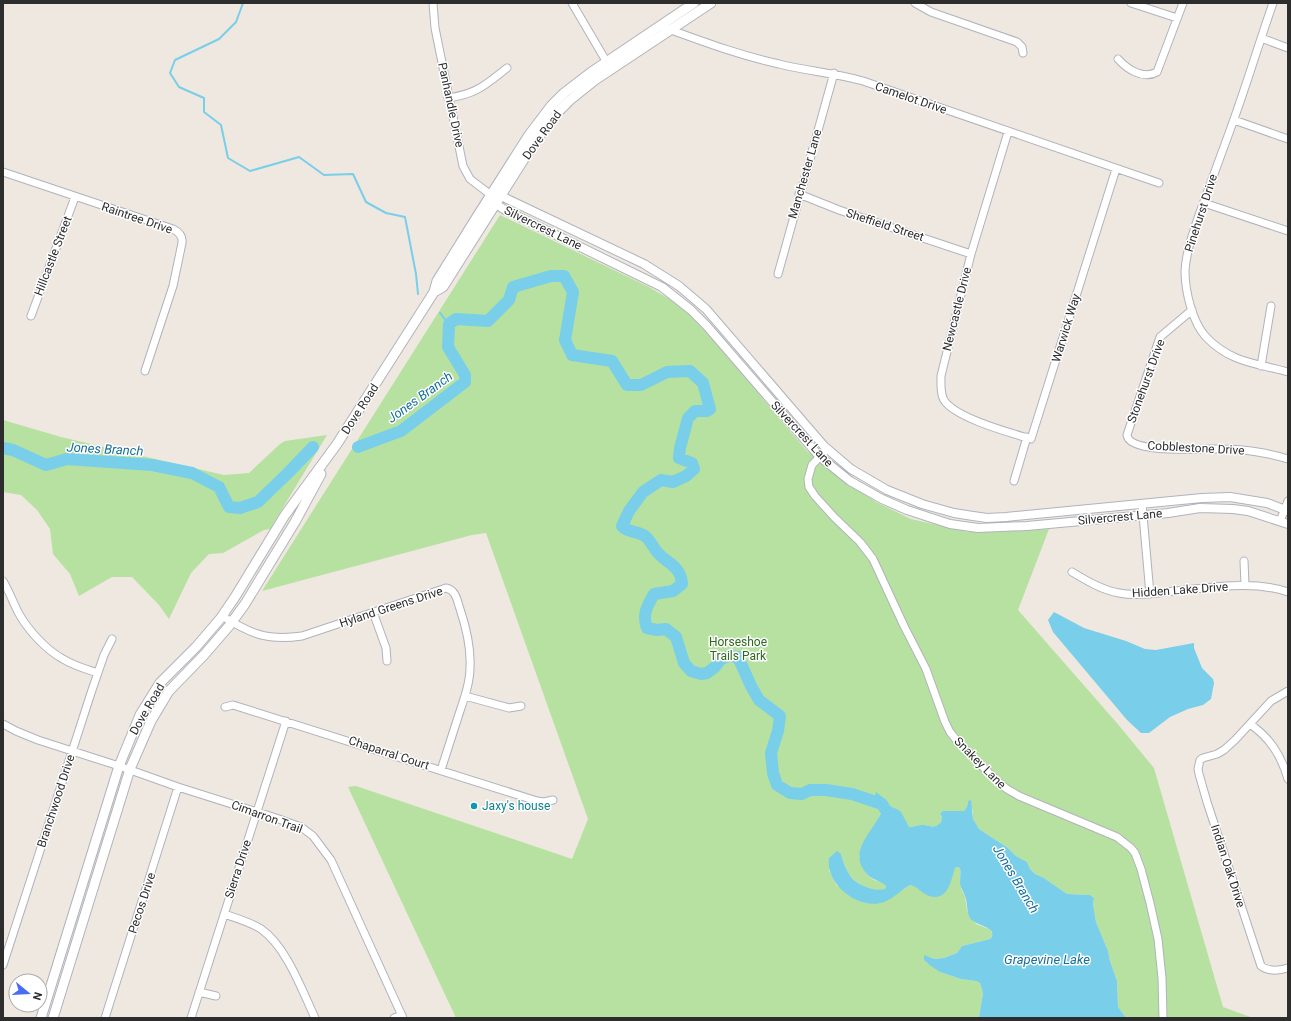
<svg xmlns="http://www.w3.org/2000/svg" width="1291" height="1021" viewBox="0 0 1291 1021" font-family="Roboto,sans-serif">
<style>
.green{fill:#b7e1a0}
.water{fill:#79cee9}
.lines{fill:none;stroke-linecap:round;stroke-linejoin:round}
.stream{stroke:#79cee9;stroke-width:2}
.river{stroke:#79cee9;stroke-width:12}
.minor-casing{stroke:#b1b3bc;stroke-width:9}
.tertiary-casing{stroke:#b1b3bc;stroke-width:10}
.secondary-casing{stroke:#b1b3bc;stroke-width:11}
.minor{stroke:#fff;stroke-width:7}
.tertiary{stroke:#fff;stroke-width:8}
.secondary{stroke:#fff;stroke-width:9}
.culture-dot{fill:#0f9aa8;stroke:#fff;stroke-width:1.5}
.labels{text-anchor:middle;dominant-baseline:central;stroke-width:3;stroke-linejoin:round;paint-order:stroke}
.street-label{font-size:12px;fill:#2d2d2d;stroke:#fff}
.park-label{font-size:12px;fill:#2f681f;stroke:#fff}
.culture-label{font-size:12px;fill:#0d838f;stroke:#fff;text-anchor:start}
.water-label{font-size:13px;font-style:italic;fill:#146e9a;stroke:#fff}
</style>
<rect width="100%" height="100%" fill="#eee8e0"/>
<path class="green" d="M500,215L649,287L681,306L713,340L807,451L836,475L876,502L911,519L968,532L1049,529L1018,610L1116,722L1154,768L1223,1007L1253,1018H1126L1118,1007L1117,981L1110,961L1108,951L1096,922L1093,904L1094,898L1090,895L1067,894L1044,878L1035,874L1030,869L1027,862L1016,856L1008,848L979,829L975,823L973,819V811L968,801L967,807L964,811H943L940,813L942,817L941,822C933,830 932,825 922,825C918,825 913,827 909,827L897,809L890,806L886,800L879,809L881,813L859,857C862,866 865,875 874,880C879,882 883,882 886,886L885,890C875,892 857,885 851,877C846,870 843,862 841,854L829,870L837,886L890,898L910,885L917,887L922,891L953,873L955,868L957,867L960,868L961,889L965,896L967,911L976,924L989,929L992,933V935L990,939L962,946L957,953L944,958L934,959L925,956L940,972L961,979L976,981L980,983L983,993L979,1018H456L348,787L356,786L572,859L588,819L486,533L472,535L262,591Z
M3,420L61,437L224,475L249,473L280,444L285,441L327,435L270,529L264,530L223,553L209,554L191,573L169,619L159,605L132,577H112L79,596L70,574L53,554L50,529L37,510L21,495L3,492Z"/>
<path class="water" d="M1054,612L1084,628L1126,641L1145,649L1156,650L1194,643V648L1202,668L1213,679L1214,683L1211,699L1203,705L1188,709L1170,717L1149,733H1141L1127,720L1053,632L1048,620Z
M876,792L886,800L890,806L897,809L901,812L909,827C913,827 918,825 922,825C932,825 933,830 941,822L942,817L940,813L943,811H964L967,807L968,801L971,800L973,819L979,829L1008,848L1016,856L1027,862L1030,869L1035,874L1044,878L1067,894L1090,895L1094,898L1093,904L1096,922L1108,951L1110,961L1117,981L1118,1007L1126,1018H979L983,993L980,983L976,981L961,979L940,972L931,966L924,960V955L934,959L944,958L957,953L962,946L990,939C1000,927 975,926 970,918C966,911 968,903 965,896C964,892 961,889 960,884C960,879 961,874 960,868L957,867L955,868C951,880 948,902 929,896C921,893 919,887 910,885C901,890 893,899 884,902C859,911 825,884 829,858L837,851L841,854C843,862 846,870 851,877C857,885 875,892 885,889L886,886C881,881 873,880 868,875C846,853 872,833 881,813L879,809L872,805Z"/>
<g class="lines">
<path class="stream" d="M243,3L236,22L219,39L175,60L170,73L179,87L204,98V112L221,125L228,158L250,171L299,157L324,175L353,174L366,202L386,213L405,217L416,274L418,294
M440,313L449,324"/>
<path class="river" d="M358,447L401,431L465,382V375L448,347L449,324L456,319L488,321L509,300L513,287L551,276H564L573,292L565,340L572,355L612,361L627,385H641L667,372L690,371L703,383L710,409L707,411H695L688,418L680,448L679,458L692,463L694,469L686,476L673,482L661,480L643,492L629,511L622,526C628,533 638,531 645,536C651,541 653,548 658,553C668,564 681,566 682,584L673,591L654,594C647,606 642,615 647,628L657,630L666,629L676,637L684,663L691,671L701,674L707,673L715,667L721,659L729,656L738,657L751,686L759,700L780,716L778,731L771,753L773,773L777,785L790,793L802,794L810,790H826L852,794L882,804L885,809
M3,448L13,450L46,465L67,459L152,465L192,473L219,487L229,507L240,508L258,502L288,473L313,447"/>
<defs>
<path id="minor" d="M433,3L435,28L463,166L470,179L491,195
M572,3L609,66
M915,3L931,12L1017,42L1022,47L1023,53
M1131,3L1177,18
M1273,3C1258,46 1245,90 1229,133C1219,160 1209,188 1199,215C1193,233 1186,252 1185,271C1185,290 1192,322 1206,337C1231,363 1256,363 1288,372
M660,26C699,40 738,55 779,64C807,71 835,73 863,81L1159,183
M1261,38L1288,48
M1118,59C1127,69 1143,80 1157,72L1183,3
M448,98C477,94 485,85 507,68
M1234,120L1288,139
M1008,132L971,254L941,376C941,384 940,393 944,400C955,418 1011,433 1031,439L1116,169
M3,172L173,229C179,232 183,236 182,243L173,286L145,371
M799,194L839,210L971,254
M1204,203L1288,231
M778,274L834,73
M1192,310L1160,337L1127,435C1129,455 1208,448 1224,449C1243,449 1269,453 1288,459
M31,316L75,197
M1261,366L1271,306
M827,449L812,465L808,479L809,487L815,496L834,517L860,542L873,559L904,626L926,669L945,722L950,732L958,742L998,782L1007,789L1019,796L1117,837L1131,848L1135,853L1141,869L1150,903L1158,939L1162,978L1163,1018
M1014,481L1027,437
M1142,504L1150,594
M1280,521L1288,501
M1244,561L1245,585
M1072,572C1087,581 1102,590 1119,593C1134,596 1150,594 1165,592C1204,589 1250,579 1288,592
M3,581C9,591 13,602 18,612C27,629 46,650 63,659C74,666 86,669 98,673
M373,612L386,648L387,661
M222,616C251,634 267,641 302,636L446,588C456,590 457,600 460,609C466,627 471,648 470,667C470,683 464,699 459,714C453,733 447,751 441,770
M1288,691L1271,701L1235,740L1224,750L1217,754L1203,758L1200,760L1198,769L1199,774L1207,802L1261,966C1269,972 1278,971 1288,968
M465,696L509,708L521,706
M225,707L233,705L537,801L544,802L553,800
M3,724L16,731L38,740L119,766L178,787L276,818L301,827L313,836L331,860L403,1018
M1250,724C1270,738 1281,755 1288,779
M224,914C236,918 250,922 261,929C286,946 302,990 315,1018
M3,965L91,693L104,655L112,639
M199,992L216,996
M105,1018L178,787
M191,1018L286,721
M394,1018L402,1015"/>
<path id="tertiary" d="M495,195L501,196L644,264L679,286L706,309L824,446L851,469L887,490L922,504L954,513L973,516L987,518L1006,517L1202,498L1230,497L1267,503L1288,511
M493,199L496,204L505,210L662,287L691,310L706,325L819,456L850,481L882,499L907,510L950,524L978,528L1027,526L1168,513L1200,508L1233,509L1248,511L1288,524"/>
<path id="secondary" d="M434,292L443,287L536,140L558,112L570,100L595,80L711,3
M41,1018L119,766L140,715L160,683L196,647L220,619L235,597L285,515L337,444L434,292L437,281L478,215L529,135L551,106L564,93L590,73L694,3
M53,1018L130,769L151,721L169,691L204,655L229,626L245,604L295,522L321,474"/>
</defs>
<use href="#minor" class="minor-casing"/>
<use href="#tertiary" class="tertiary-casing"/>
<use href="#secondary" class="secondary-casing"/>
<use href="#minor" class="minor"/>
<use href="#tertiary" class="tertiary"/>
<use href="#secondary" class="secondary"/>
</g>
<circle class="culture-dot" cx="474" cy="806" r="4"/>
<g class="labels">
<g class="street-label">
<text transform="translate(911 98) rotate(19)">Camelot Drive</text>
<text transform="translate(451 105) rotate(78)">Panhandle Drive</text>
<text transform="translate(542 135) rotate(-54)">Dove Road</text>
<text transform="translate(805 174) rotate(-74)">Manchester Lane</text>
<text transform="translate(1201 213) rotate(-72)">Pinehurst Drive</text>
<text transform="translate(137 218) rotate(19)">Raintree Drive</text>
<text transform="translate(885 225) rotate(18)">Sheffield Street</text>
<text transform="translate(543 228) rotate(26)">Silvercrest Lane</text>
<text transform="translate(53 256) rotate(-69)">Hillcastle Street</text>
<text transform="translate(957 309) rotate(-76)">Newcastle Drive</text>
<text transform="translate(1066 328) rotate(-73)">Warwick Way</text>
<text transform="translate(1146 381) rotate(-70)">Stonehurst Drive</text>
<text transform="translate(360 409) rotate(-57)">Dove Road</text>
<text transform="translate(802 434) rotate(47)">Silvercrest Lane</text>
<text transform="translate(1196 448) rotate(3)">Cobblestone Drive</text>
<text transform="translate(1120 517) rotate(-5)">Silvercrest Lane</text>
<text transform="translate(1180 590) rotate(-4)">Hidden Lake Drive</text>
<text transform="translate(391 607) rotate(-18)">Hyland Greens Drive</text>
<text transform="translate(147 709) rotate(-60)">Dove Road</text>
<text transform="translate(389 753) rotate(18)">Chaparral Court</text>
<text transform="translate(980 763) rotate(45)">Snakey Lane</text>
<text transform="translate(56 801) rotate(-72)">Branchwood Drive</text>
<text transform="translate(267 817) rotate(20)">Cimarron Trail</text>
<text transform="translate(1228 866) rotate(72)">Indian Oak Drive</text>
<text transform="translate(238 869) rotate(-72)">Sierra Drive</text>
<text transform="translate(142 903) rotate(-72)">Pecos Drive</text>
</g>
<g class="park-label">
<text x="738" y="642">Horseshoe<tspan x="738" dy="14">Trails Park</tspan></text>
</g>
<g class="culture-label">
<text x="482" y="806">Jaxy's house</text>
</g>
<g class="water-label">
<text transform="translate(420 397) rotate(-36)">Jones Branch</text>
<text transform="translate(105 449) rotate(3)">Jones Branch</text>
<text transform="translate(1016 879) rotate(59)">Jones Branch</text>
<text x="1047" y="959">Grapevine Lake</text>
</g>
</g>
<rect width="1291" height="1021" fill="none" stroke="#2d2d2d" stroke-width="8"/>
<g transform="translate(28 993) rotate(108)"><circle r="19" fill="#ffffff" stroke="#ababab"/>
<path d="M0-3L7 15L0 10L-7 15Z" fill="#496cf1"/>
<text y="-6" font-size="11" font-weight="bold" text-anchor="middle" fill="#2d2d2d">N</text>
</g>
</svg>
